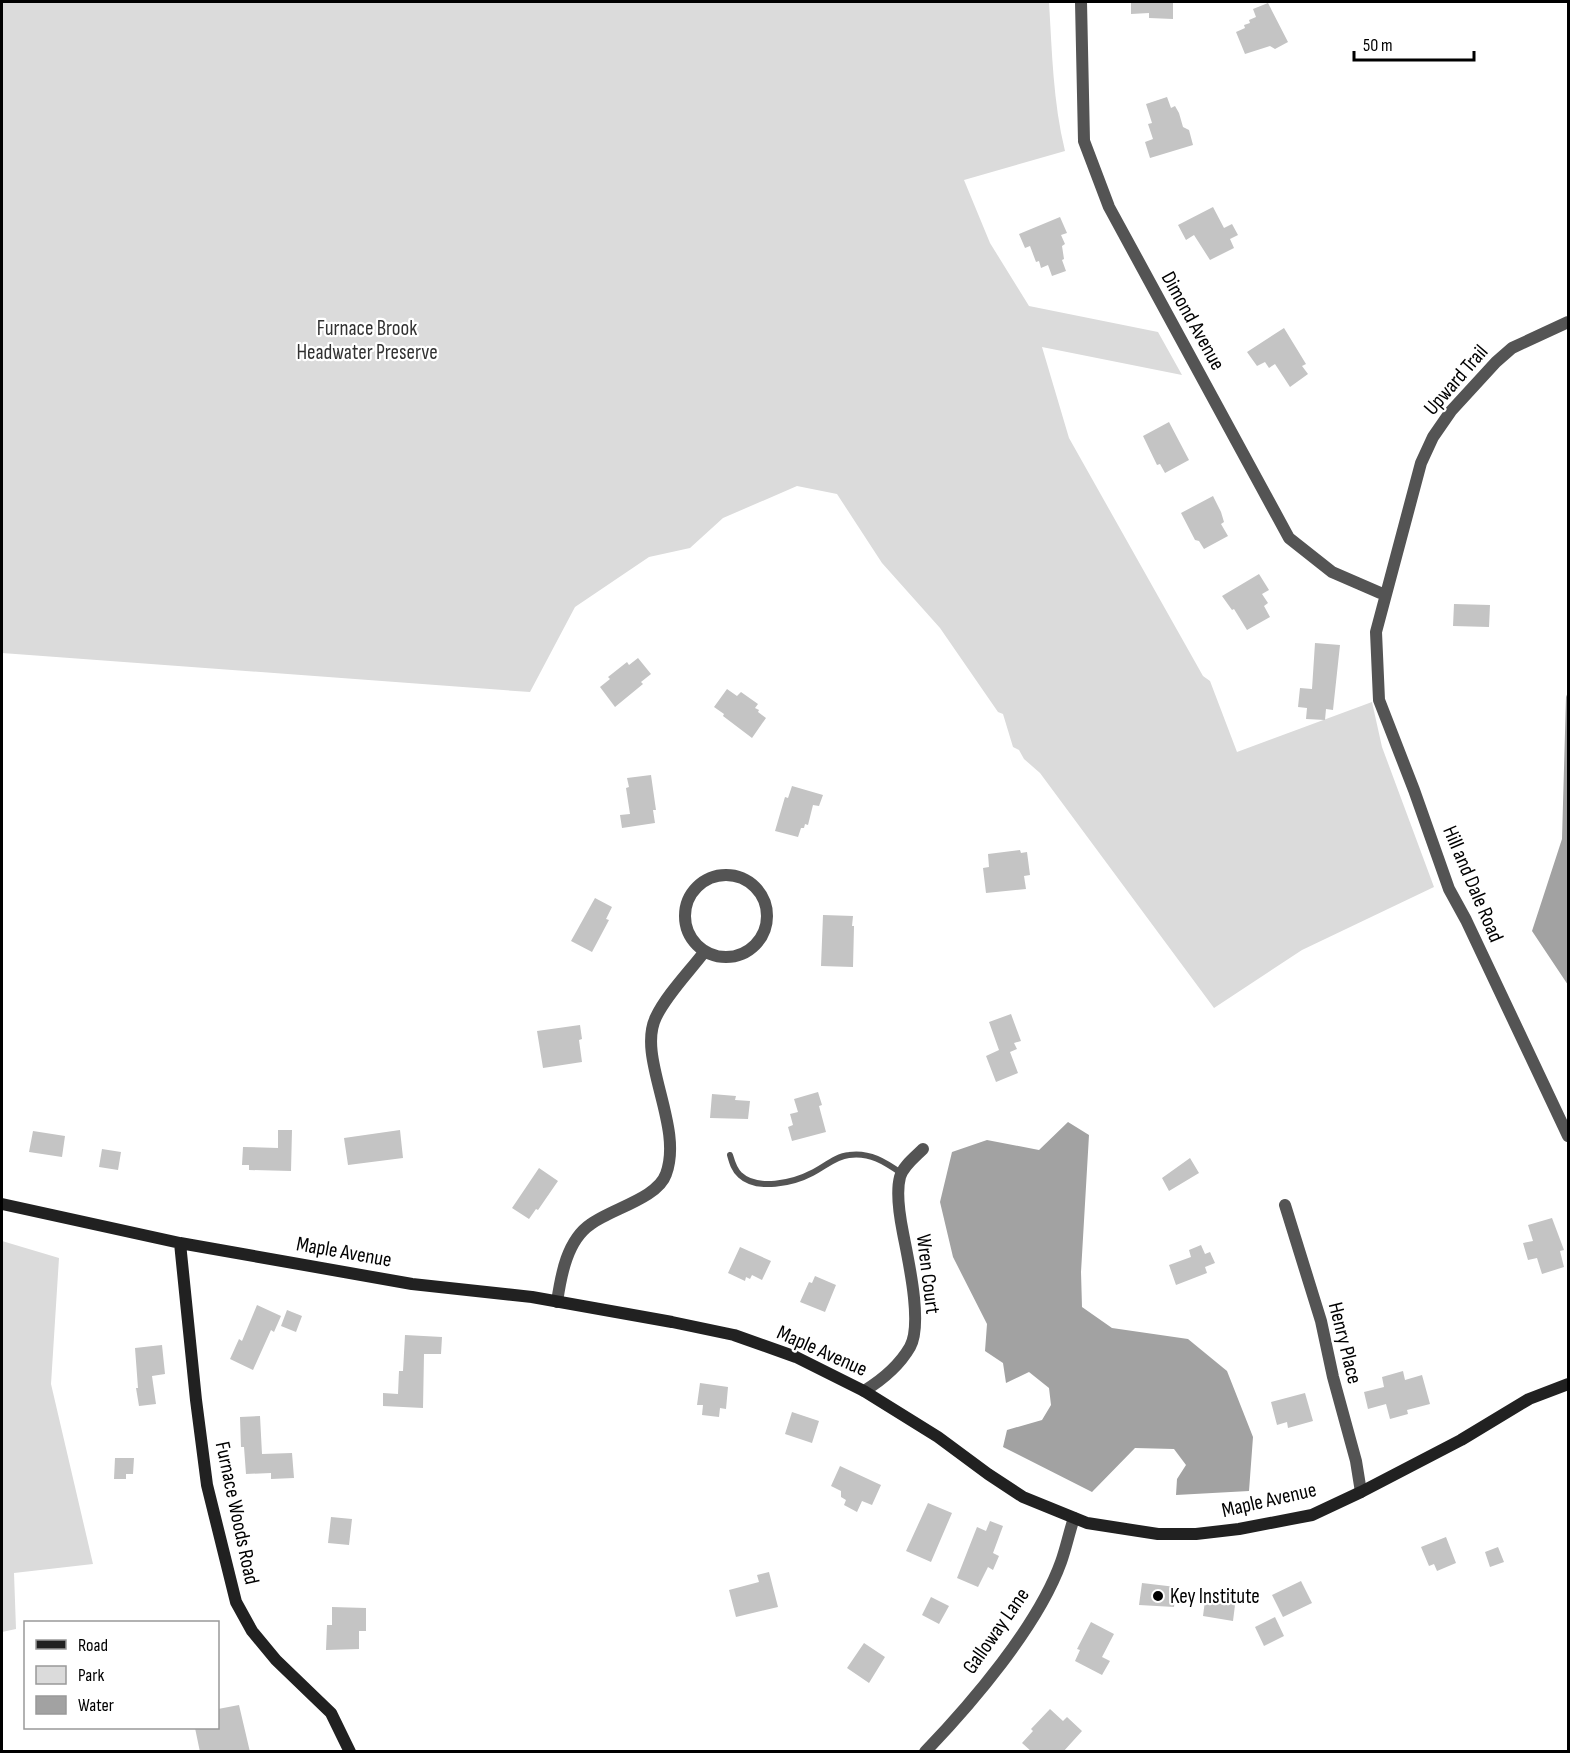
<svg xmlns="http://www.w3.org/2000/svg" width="1570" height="1753" viewBox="0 0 1570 1753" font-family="'Sofia Sans Condensed',sans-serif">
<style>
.green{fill:#dbdbdb}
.water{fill:#a2a2a2}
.building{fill:#c4c4c4}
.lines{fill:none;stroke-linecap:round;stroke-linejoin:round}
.lane{stroke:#545454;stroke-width:6}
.street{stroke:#545454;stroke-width:12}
.secondary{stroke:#212121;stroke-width:12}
.poi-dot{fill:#000;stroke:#fff;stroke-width:2}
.labels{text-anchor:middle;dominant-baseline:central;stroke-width:4.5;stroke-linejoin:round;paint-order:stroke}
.street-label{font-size:21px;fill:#000;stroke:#fff}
.park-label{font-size:21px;fill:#323232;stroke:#fff}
.poi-label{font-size:21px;fill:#000;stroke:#fff;text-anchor:start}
</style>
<rect width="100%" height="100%" fill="#fff"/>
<path class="green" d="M2,2H1049C1052,51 1053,102 1065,151L964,180L990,243L1029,306L1158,332L1182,375L1042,347L1069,438L1203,676L1210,681L1237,752L1372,702L1382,747L1434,887L1302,950L1214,1008L1040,773L1024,759L1019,750L1013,747L1003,714L998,712L940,628L882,563L837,494L797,486L723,518L690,548L649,557L575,607L530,692L2,653Z
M2,1241L59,1258L51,1384L93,1564L14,1573L16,1629L2,1632Z"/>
<path class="water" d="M1568,692V985L1532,931L1562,839L1566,697Z
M1068,1122L1089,1135L1081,1272L1082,1307L1112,1328L1188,1339L1227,1371L1253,1437L1249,1491L1176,1495L1177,1479L1186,1465L1174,1449L1135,1448L1092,1492L1003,1447L1007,1430L1042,1420L1051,1405L1049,1388L1029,1372L1006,1383L1003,1363L985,1351L987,1324L953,1257L940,1202L952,1152L987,1140L1039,1150Z"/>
<path class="building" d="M1131,2H1173V19L1149,18V13L1131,14Z
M1268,3L1288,42L1275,49L1270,46L1245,54L1236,32L1245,28L1244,25L1250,23L1249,20L1256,17L1253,9Z
M1167,97L1171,108L1175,106L1179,113L1183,127L1189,130L1193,145L1150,158L1145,142L1153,139L1148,124L1152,123L1146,104Z
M1213,207L1224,228L1232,224L1238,235L1230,239L1234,248L1210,260L1194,235L1186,240L1178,225Z
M1060,217L1067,233L1061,235L1065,244L1062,246L1064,259L1062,260L1066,271L1052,276L1048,265L1041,268L1039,261L1036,262L1030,246L1025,248L1019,234Z
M1284,328L1306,364L1302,366L1308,374L1290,387L1275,364L1269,368L1265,362L1257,366L1247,352Z
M1169,422L1189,460L1165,473L1160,464L1157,465L1143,436Z
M1213,496L1221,512L1224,522L1221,524L1228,536L1204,549L1199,541L1195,540L1181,513Z
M1259,574L1269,590L1262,594L1268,603L1264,606L1270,617L1247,630L1234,609L1232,610L1222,596Z
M1454,604L1490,605L1489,627L1453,626Z
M1315,643L1340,645L1333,710L1326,709L1325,720L1306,719L1307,708L1298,707L1300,688L1312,689Z
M638,658L651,674L641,682L643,684L615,707L600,687L610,679L608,677L627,662L629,665Z
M727,689L737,696L741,692L758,704L755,708L759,710L758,712L766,718L752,738L723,716L724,714L714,707Z
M651,775L656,810H653L655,823L622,828L620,815L630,814L626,788L629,787L627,778Z
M792,786L823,795L819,806L813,805L808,825L805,824L804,828H801L798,837L775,831L785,797L788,798Z
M1020,850L1021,853L1027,852L1030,875L1024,876L1026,889L986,893L983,868L989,867L988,854Z
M595,898L612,907L606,919L609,920L592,952L571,941Z
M823,915L853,916L852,926H854L853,967L821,966Z
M1011,1014L1021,1041L1014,1043L1017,1049L1010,1052L1018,1073L996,1082L986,1056L999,1050L989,1022Z
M580,1025L582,1039L579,1040L582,1062L543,1068L537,1031Z
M818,1092L822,1105L819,1106L826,1132L792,1141L788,1127L793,1125L790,1114L798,1112L794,1099Z
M712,1094L736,1096L735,1100L750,1101L748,1119L710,1118Z
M278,1130H292L291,1171L249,1170V1165H242L243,1147L278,1148Z
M400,1130L403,1158L348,1165L344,1138Z
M33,1131L65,1136L62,1157L29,1152Z
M102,1149L121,1152L118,1170L99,1167Z
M1190,1158L1199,1173L1169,1191L1162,1178Z
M539,1168L558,1181L538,1210L536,1209L529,1219L512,1208Z
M1552,1218L1564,1250L1560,1251L1564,1267L1542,1274L1537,1258L1528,1260L1523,1243L1533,1241L1528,1225Z
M1201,1245L1205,1254L1210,1252L1215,1263L1205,1267L1207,1273L1176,1285L1169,1265L1191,1257L1189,1250Z
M740,1247L771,1261L762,1280L752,1275L750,1279L746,1277L745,1281L728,1273Z
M815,1276L836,1285L825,1312L800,1302L809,1282L812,1283Z
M257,1305L281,1316L274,1332L271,1330L253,1370L230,1359L239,1339L242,1341Z
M287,1310L302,1316L296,1332L281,1326Z
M405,1335L442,1337L441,1354H424L423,1408L383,1406V1393L398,1394L399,1371H403Z
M162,1345L165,1374L152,1376L156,1404L139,1406L136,1388H138L135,1348Z
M1403,1371L1405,1380L1422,1375L1430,1404L1407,1410L1408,1414L1390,1419L1386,1404L1368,1409L1364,1392L1384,1387L1382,1377Z
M700,1383L728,1387L726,1409L720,1408L719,1417L702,1415L703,1405H697Z
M1305,1393L1313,1421L1288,1428L1287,1422L1277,1425L1271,1402Z
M792,1412L819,1421L812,1443L785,1434Z
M260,1416L262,1454L292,1453L294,1478L271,1479V1473L246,1474L244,1447H241L240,1417Z
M115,1458H134L133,1474H126V1479H114Z
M840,1466L881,1485L872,1505L862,1501L857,1512L844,1505L846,1500L841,1497V1491L831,1486Z
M928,1503L952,1513L931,1562L906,1551Z
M331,1517L352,1519L349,1545L328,1543Z
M990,1521L1003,1526L993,1553L999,1556L993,1570L988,1567L978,1587L957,1578L977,1527L986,1531Z
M1446,1537L1456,1563L1437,1571L1434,1564L1429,1566L1421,1547Z
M1498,1547L1504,1562L1490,1567L1485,1552Z
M769,1572L778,1607L736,1617L729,1590L759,1582L757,1575Z
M1301,1581L1312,1603L1283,1617L1272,1595Z
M1142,1583L1176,1587L1174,1607L1139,1605Z
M1206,1593L1236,1597L1233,1621L1203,1616Z
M931,1597L949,1606L939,1624L922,1615Z
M332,1607L366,1608V1631H359V1649L326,1650L327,1625H332Z
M1275,1617L1284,1636L1264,1646L1255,1627Z
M1091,1622L1114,1634L1102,1657L1110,1661L1102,1675L1075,1661L1080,1650L1077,1649Z
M864,1643L885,1657L869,1683L847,1668Z
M239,1705L250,1752H200L195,1728H218V1709Z
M1050,1709L1063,1721L1067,1717L1082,1731L1063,1752H1032L1022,1743L1033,1731L1031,1729Z"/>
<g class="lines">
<path class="lane" d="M730,1155C732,1162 734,1170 740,1175C757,1191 793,1183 812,1173C824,1167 836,1156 849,1155C870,1152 885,1162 901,1173"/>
<path class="street" d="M1081,2L1084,141L1109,207L1289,538L1332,572L1385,595
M1568,322L1512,348L1496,362L1451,411L1433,437L1421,463L1376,632L1379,700L1414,790L1449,889L1466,920L1568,1136
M685 916a41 41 0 1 1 82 0a41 41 0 1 1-82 0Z
M1285,1205L1321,1321L1333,1377L1356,1461L1361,1492
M557,1302C561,1275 567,1240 591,1224C611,1209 658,1198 666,1174C684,1126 636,1057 656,1017C667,994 690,971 705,951
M864,1391C882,1380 899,1366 910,1347C923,1324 908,1259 903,1233C900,1218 896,1192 900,1177C903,1166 915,1157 923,1149
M925,1752C972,1703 1038,1626 1061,1562C1066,1548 1069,1533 1074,1518"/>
<path class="secondary" d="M2,1204L180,1243L412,1284L532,1297L672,1322L734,1335L796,1357L864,1391L938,1437L988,1474L1023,1497L1087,1523L1158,1534H1196L1239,1529L1312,1515L1361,1492L1461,1440L1529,1399L1568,1384
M180,1243L196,1400L207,1485L236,1602L252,1631L276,1660L331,1713L350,1752"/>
</g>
<circle class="poi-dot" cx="1158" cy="1596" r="6"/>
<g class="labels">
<g class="street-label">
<text transform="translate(1193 321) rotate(61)">Dimond Avenue</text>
<text transform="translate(1456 380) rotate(-49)">Upward Trail</text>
<text transform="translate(1473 884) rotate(67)">Hill and Dale Road</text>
<text transform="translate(344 1252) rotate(10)">Maple Avenue</text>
<text transform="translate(928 1274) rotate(83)">Wren Court</text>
<text transform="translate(1345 1343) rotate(76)">Henry Place</text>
<text transform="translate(822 1351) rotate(24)">Maple Avenue</text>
<text transform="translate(1269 1500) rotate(-13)">Maple Avenue</text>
<text transform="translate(237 1513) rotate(78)">Furnace Woods Road</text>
<text transform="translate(996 1631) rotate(-55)">Galloway Lane</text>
</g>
<g class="park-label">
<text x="367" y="328">Furnace Brook<tspan x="367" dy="24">Headwater Preserve</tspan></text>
</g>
<g class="poi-label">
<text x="1170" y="1596">Key Institute</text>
</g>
</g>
<rect width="1570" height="1753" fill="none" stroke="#000000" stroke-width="6"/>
<rect x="24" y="1621" width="195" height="108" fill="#ffffff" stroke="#999999" stroke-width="1.5"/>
<rect x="36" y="1640" width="30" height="9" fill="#212121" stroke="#999999" stroke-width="1.5"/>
<text x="78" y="1651" font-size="18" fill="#000000">Road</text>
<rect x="36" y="1666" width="30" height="18" fill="#dbdbdb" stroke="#999999" stroke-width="1.5"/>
<text x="78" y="1681" font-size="18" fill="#000000">Park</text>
<rect x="36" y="1696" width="30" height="18" fill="#a2a2a2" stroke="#999999" stroke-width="1.5"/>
<text x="78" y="1711" font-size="18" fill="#000000">Water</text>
<path d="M1354 51v9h120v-9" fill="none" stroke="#000000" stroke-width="3"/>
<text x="1363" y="51" font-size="18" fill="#000000" stroke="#ffffff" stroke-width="4.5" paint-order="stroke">50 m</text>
</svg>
